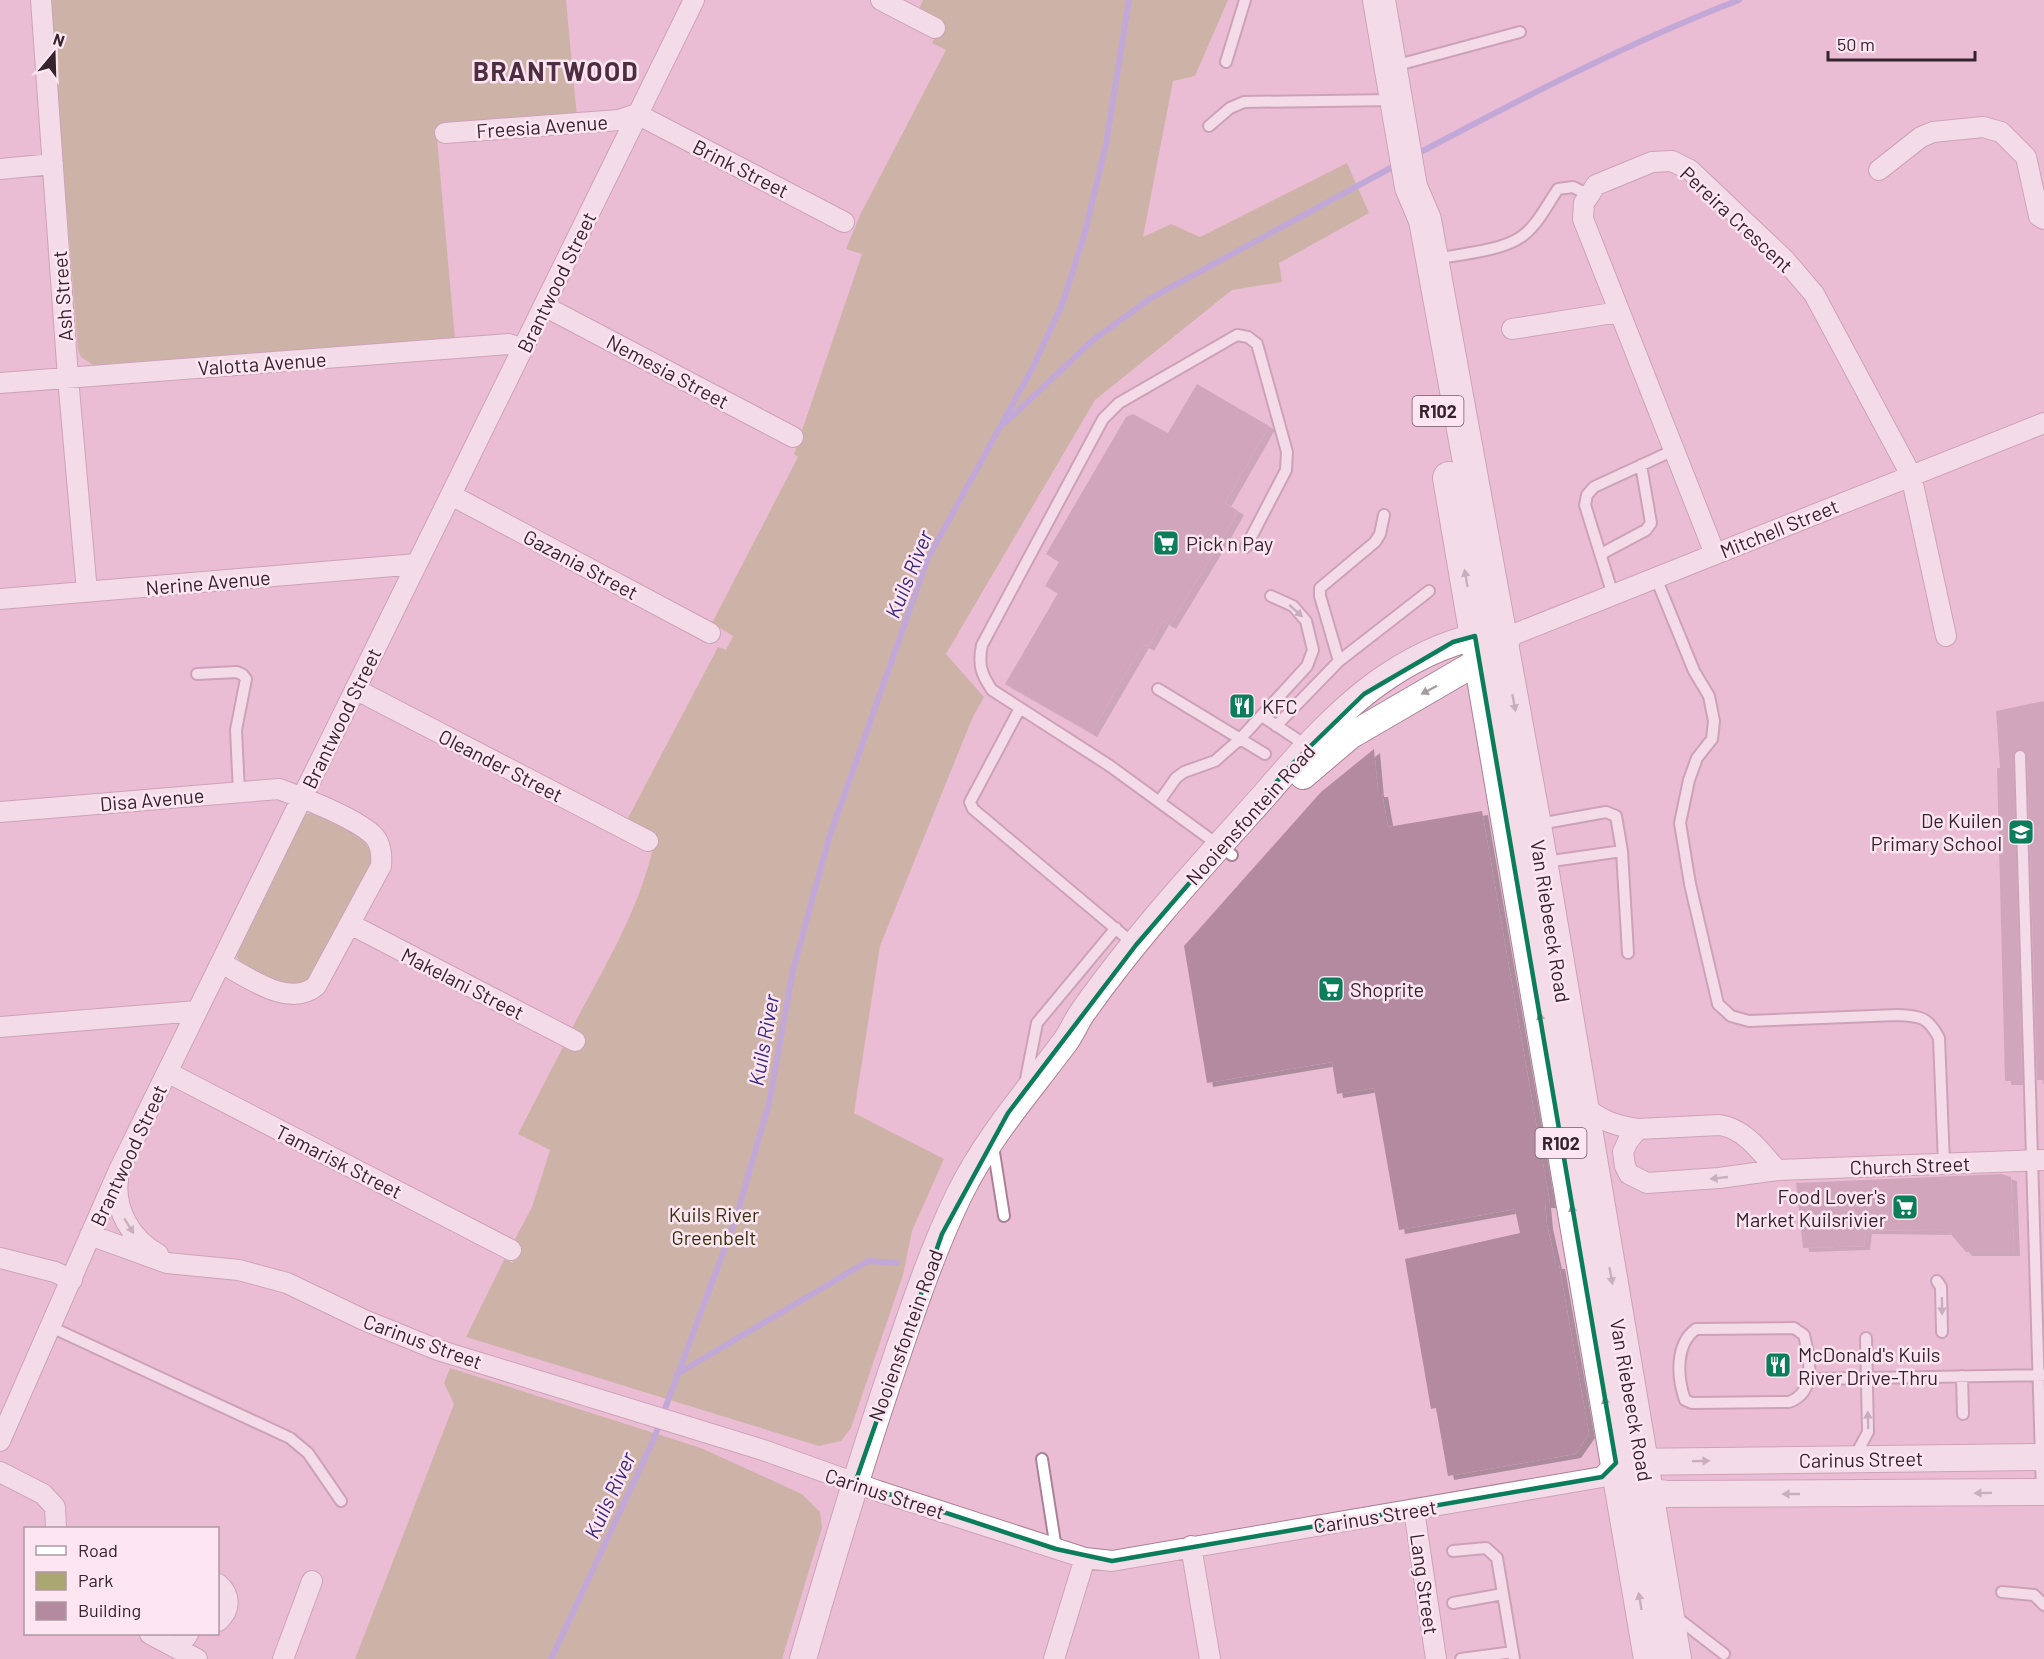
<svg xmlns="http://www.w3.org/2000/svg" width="2044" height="1659" viewBox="0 0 2044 1659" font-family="Barlow,sans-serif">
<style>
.green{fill:#aba770}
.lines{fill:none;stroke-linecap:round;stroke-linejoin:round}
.stream{stroke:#918ed9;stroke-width:6}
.building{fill:#b48aa1;filter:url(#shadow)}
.service-casing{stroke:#ab8198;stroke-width:14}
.minor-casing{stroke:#ab8198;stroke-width:22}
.tertiary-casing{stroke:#ab8198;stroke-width:28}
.primary-casing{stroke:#ab8198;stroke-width:34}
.service{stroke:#fff;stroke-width:10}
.minor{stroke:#fff;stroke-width:20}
.tertiary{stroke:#fff;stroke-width:26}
.primary{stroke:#fff;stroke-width:32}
.oneway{fill:#a49ca0}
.marked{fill:none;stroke:#0c7d5a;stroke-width:4.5;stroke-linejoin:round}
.labels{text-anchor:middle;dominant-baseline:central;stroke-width:5;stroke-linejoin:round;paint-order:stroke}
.shield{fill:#fde6f2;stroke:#715e68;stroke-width:1.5}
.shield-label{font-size:18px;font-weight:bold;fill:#35242d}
.street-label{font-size:20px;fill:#35242d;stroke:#fde6f2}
.poi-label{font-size:20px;fill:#35242d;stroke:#fde6f2;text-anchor:start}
.park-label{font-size:20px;fill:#36330c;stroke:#fde6f2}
.water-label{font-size:21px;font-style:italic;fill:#392a81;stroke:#fde6f2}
.district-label{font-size:26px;font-weight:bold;letter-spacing:1.5px;fill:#4f2d41;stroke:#fde6f2}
</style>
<defs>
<filter id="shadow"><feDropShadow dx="6" dy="4" stdDeviation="0" flood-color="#0004"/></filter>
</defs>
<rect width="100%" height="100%" fill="#eabdd5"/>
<path class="green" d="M50,0H566L577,117L436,127L455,339L93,365L81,357L78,350Z
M923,0H1228L1195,76L1173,81L1143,237L1171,224L1200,237L1347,163L1369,213L1279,263L1282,282L1232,290L1095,400L946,654L984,697L972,719L880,946L854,1113L944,1159L912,1231L903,1275L851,1428L841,1441L819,1446L466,1337L505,1258L512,1263L521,1245L514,1241L532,1207L550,1150L518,1134L563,1047L573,1052L581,1035L571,1030C604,967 643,905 656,834L627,820L718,647L726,650L733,636L712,623L798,457L794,454L862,254L846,249L860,215L946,50L932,43L944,21L919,9Z
M313,813C334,824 374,834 372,863L310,978C302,984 293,987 283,984C270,981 243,968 237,957V951L305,814Z
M450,1368L701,1448L802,1494L820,1512L822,1528L782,1659H355L454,1404L444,1383Z"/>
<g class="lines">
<path class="stream" d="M1415,155C1521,99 1627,43 1739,0
M1006,422L1093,340L1151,298L1398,164
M677,1374L868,1261L897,1263
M551,1659L653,1441L736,1218L769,1103L793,970L829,838L928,558L1033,367L1063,302L1085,232L1106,144L1129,0"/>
</g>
<path class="building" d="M1197,384L1269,426L1225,503L1238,511L1224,536L1170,625L1163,621L1148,647L1143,644L1091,733L1005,684L1058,593L1045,586L1059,562L1046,554L1126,417L1133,414L1168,433Z
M2044,701V1080H2037L2027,756L2020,749L2016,750L2013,756L2022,1081H2005L1997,768H2000L1996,711Z
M1374,749L1378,793H1382L1388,827L1482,811L1550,1204H1545L1547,1225L1556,1265H1559L1589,1434L1575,1454L1448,1476L1436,1408L1431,1409L1405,1259L1520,1233L1515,1209L1399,1230L1374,1088L1337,1094L1332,1062L1207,1083L1184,946L1321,792Z
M2001,1174L2011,1177L2014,1252H1966L1948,1231L1866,1230L1864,1246L1803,1248L1796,1183Z"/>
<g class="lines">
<defs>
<path id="service" d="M1226,62L1245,0
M1394,66L1520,32
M1209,126L1230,108L1244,102L1393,100
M1435,259C1460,254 1501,251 1521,237C1537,226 1547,205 1558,189L1573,187L1589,195
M1601,554L1646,530L1651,523L1641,465
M1656,578L1694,671L1709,696L1714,721L1712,739L1697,758L1689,780L1680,823L1690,884L1718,1004L1731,1016L1749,1021L1897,1015C1921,1016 1928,1017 1939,1038L1944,1163
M1613,595L1585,505L1587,495L1594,487L1674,450
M1339,661L1320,596V588L1375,542L1380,534L1384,515
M197,674L237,672L243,675L246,679L236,730L239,792
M1158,689L1265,754
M1020,708L970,802L973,809L1135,945
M1262,716L1307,746
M1276,726L1339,661L1429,591
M2020,756L2042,1492
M1159,802L1176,778L1184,772L1215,761L1240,739L1307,666L1313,650L1306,621L1293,606L1271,596
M1539,824L1606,812L1616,816L1622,851L1628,953
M1232,855L1110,766L992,690C981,674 978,664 982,645L1103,419L1119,403L1237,335L1248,337L1257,344L1287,452L1286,470L1246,547
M1545,862L1622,851
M1025,1084L1037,1023L1116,928
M993,1146L1004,1216
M1937,1281L1941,1287L1942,1332
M51,1327L290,1438L308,1453L341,1501
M1794,1328L1804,1335C1810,1359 1817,1392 1789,1402L1692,1403L1685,1400C1677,1377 1675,1344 1696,1329Z
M1962,1376L1963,1414
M1808,1379L2044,1375
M1854,1458L1868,1432L1866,1338
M1042,1459L1056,1549
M1453,1551L1486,1548L1497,1558L1514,1659
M2002,1592L2034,1595L2044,1605
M1453,1603L1503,1594
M1676,1617L1724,1654
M1461,1659L1513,1652"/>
<path id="minor" d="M41,0L68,378L87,592
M881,0L935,28
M445,133L619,120L637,114L844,222
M0,169L53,164
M1879,170L1921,137L1933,132L1983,127L2001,132L2026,157L2039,216L2044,219
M544,306L793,437
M1512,329L1619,312
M0,383L509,344L522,349
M451,495L710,633
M1715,554L1583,219L1584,203L1596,185L1652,162L1672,161L1690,170L1785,260L1814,294L1911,475L1946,636
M0,599L417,564
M1503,646L1515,634L2044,423
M355,689L648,841
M0,812L279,789C302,797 355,818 373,835C381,843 382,855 381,866L316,986C288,1009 247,976 221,963
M350,924L575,1041
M0,1027L197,1011
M167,1072L511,1250
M1582,1105C1600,1120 1615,1126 1638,1129
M1777,1170C1760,1151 1745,1129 1720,1125L1638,1129L1628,1141L1623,1152L1625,1166L1629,1174L1647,1183L1719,1178L1777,1170L2044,1160
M118,1179C114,1210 131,1239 158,1254
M90,1235L167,1263L239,1270L287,1283L364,1320L438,1350L763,1450L878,1491L1085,1558L1112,1561L1602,1477L1616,1463
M0,1258L55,1272L72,1280
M0,1441L119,1170L694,0
M0,1472L43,1494L55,1507L56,1528
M1414,1510L1436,1659
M1191,1546L1210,1659
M218,1584C231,1595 231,1610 218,1621
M150,1634L197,1659
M178,1649L188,1634
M283,1659L312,1581
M1054,1659L1085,1558"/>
<path id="tertiary" d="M1303,776L1350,736L1496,651
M1625,1462L2044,1457
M1631,1489L1667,1494L2044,1492
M803,1659C831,1562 860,1465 892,1370C912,1311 932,1251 959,1195C987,1138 1027,1093 1065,1042C1073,1031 1077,1019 1085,1009C1138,934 1202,865 1263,797C1300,754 1341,707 1388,676C1421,654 1455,639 1494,633"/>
<path id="primary" d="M1379,0L1411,187L1425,220L1535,825L1675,1659
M1449,478L1650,1659"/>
</defs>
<use href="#service" class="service-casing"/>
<use href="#minor" class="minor-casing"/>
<use href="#tertiary" class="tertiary-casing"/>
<use href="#primary" class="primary-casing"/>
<use href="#service" class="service"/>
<use href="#minor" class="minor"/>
<use href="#tertiary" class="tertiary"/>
<use href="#primary" class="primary"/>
</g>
<defs><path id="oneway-solid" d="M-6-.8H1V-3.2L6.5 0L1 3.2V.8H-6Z" transform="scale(1.5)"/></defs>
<g class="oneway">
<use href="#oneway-solid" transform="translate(1466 578) rotate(-100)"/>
<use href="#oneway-solid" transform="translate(1296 611) rotate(42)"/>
<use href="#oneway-solid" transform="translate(1429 690) rotate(152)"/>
<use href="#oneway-solid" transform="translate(1514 703) rotate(80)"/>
<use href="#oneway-solid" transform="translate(1541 1021) rotate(-100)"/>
<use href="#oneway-solid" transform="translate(1719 1178) rotate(174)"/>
<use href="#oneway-solid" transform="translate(1573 1213) rotate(-100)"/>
<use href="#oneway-solid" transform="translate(129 1226) rotate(58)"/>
<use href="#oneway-solid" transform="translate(1611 1276) rotate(80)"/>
<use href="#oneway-solid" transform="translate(1942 1306) rotate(89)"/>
<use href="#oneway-solid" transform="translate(1606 1405) rotate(-100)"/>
<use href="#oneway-solid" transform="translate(1868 1420) rotate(-91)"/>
<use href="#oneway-solid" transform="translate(1701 1461) rotate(-1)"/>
<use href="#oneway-solid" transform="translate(1983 1493) rotate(179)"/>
<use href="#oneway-solid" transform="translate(1791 1494) rotate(-180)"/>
<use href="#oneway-solid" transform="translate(1640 1601) rotate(-100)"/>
</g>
<path d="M0 0H2044V1659H0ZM1475,636L1616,1463L1602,1477L1112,1561L1056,1549L855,1483L942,1234L1008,1113L1136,945L1292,764L1364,694L1453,642Z" fill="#eabdd5" fill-opacity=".55" fill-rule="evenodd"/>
<path class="marked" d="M1475,636L1616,1463L1602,1477L1112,1561L1056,1549L855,1483L942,1234L1008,1113L1136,945L1292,764L1364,694L1453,642Z"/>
<defs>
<symbol id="supermarket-square" viewBox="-11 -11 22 22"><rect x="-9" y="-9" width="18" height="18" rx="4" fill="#0c7d5a" stroke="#fde6f2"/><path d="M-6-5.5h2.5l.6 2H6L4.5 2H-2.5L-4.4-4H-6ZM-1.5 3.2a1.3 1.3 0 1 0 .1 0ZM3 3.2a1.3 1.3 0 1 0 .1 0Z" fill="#fff"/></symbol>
<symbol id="restaurant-square" viewBox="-11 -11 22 22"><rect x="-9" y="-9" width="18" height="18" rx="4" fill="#0c7d5a" stroke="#fde6f2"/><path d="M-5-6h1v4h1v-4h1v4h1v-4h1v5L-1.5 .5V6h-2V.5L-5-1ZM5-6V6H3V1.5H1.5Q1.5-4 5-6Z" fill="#fff"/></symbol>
<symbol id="school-square" viewBox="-11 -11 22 22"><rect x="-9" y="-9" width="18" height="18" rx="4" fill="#0c7d5a" stroke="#fde6f2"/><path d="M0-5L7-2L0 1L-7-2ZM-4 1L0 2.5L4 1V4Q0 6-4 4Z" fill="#fff"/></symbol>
</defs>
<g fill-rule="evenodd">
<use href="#supermarket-square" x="1151" y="528" width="30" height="30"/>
<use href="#restaurant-square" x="1227" y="691" width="30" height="30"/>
<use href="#school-square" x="2006" y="817" width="30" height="30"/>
<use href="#supermarket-square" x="1316" y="974" width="30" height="30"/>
<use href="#supermarket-square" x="1890" y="1192" width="30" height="30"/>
<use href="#restaurant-square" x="1763" y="1350" width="30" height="30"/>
</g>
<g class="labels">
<g class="shield">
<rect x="1412.5" y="396" width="51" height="30" rx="4.5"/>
<rect x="1535.5" y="1128" width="51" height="30" rx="4.5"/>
</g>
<g class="shield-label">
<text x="1438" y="411">R102</text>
<text x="1561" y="1143">R102</text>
</g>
<g class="street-label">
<text transform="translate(542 126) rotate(-4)">Freesia Avenue</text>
<text transform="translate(741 168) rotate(27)">Brink Street</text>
<text transform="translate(1737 219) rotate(43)">Pereira Crescent</text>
<text transform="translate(556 282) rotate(-64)">Brantwood Street</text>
<text transform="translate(62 296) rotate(-94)">Ash Street</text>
<text transform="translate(262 363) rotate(-4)">Valotta Avenue</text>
<text transform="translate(668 371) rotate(28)">Nemesia Street</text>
<text transform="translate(1779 528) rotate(-22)">Mitchell Street</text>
<text transform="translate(581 564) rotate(28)">Gazania Street</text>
<text transform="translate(208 582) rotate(-5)">Nerine Avenue</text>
<text transform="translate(341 718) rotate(-64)">Brantwood Street</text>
<text transform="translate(501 765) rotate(27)">Oleander Street</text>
<text transform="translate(152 799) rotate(-5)">Disa Avenue</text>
<text transform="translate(1250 814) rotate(-48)">Nooiensfontein Road</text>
<text transform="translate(1551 921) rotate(81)">Van Riebeeck Road</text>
<text transform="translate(463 983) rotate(27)">Makelani Street</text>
<text transform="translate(128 1155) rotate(-65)">Brantwood Street</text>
<text transform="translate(339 1161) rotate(27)">Tamarisk Street</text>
<text transform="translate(1910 1165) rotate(-2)">Church Street</text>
<text transform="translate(905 1335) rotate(-70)">Nooiensfontein Road</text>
<text transform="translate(423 1341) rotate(20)">Carinus Street</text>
<text transform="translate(1632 1400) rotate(80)">Van Riebeeck Road</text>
<text transform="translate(1861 1459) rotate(-1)">Carinus Street</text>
<text transform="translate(885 1493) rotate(18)">Carinus Street</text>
<text transform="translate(1375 1516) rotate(-9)">Carinus Street</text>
<text transform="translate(1425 1584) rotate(82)">Lang Street</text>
</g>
<g class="poi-label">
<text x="1186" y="543">Pick n Pay</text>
<text x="1262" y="706">KFC</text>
<text x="2002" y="820" text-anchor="end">De Kuilen<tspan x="2002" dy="23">Primary School</tspan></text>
<text x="1350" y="989">Shoprite</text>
<text x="1886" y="1196" text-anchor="end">Food Lover's<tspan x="1886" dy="23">Market Kuilsrivier</tspan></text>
<text x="1798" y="1354">McDonald's Kuils<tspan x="1798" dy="23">River Drive-Thru</tspan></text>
</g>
<g class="park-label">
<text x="714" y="1214">Kuils River<tspan x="714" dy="23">Greenbelt</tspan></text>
</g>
<g class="water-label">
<text transform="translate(908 574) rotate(-68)">Kuils River</text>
<text transform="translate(763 1040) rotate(-80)">Kuils River</text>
<text transform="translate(609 1495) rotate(-65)">Kuils River</text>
</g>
<g class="district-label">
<text x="556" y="70">BRANTWOOD</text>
</g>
</g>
<rect x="24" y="1527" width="195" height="108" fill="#fde6f2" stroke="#ad98a3" stroke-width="1.5"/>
<rect x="36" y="1546" width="30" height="9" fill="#ffffff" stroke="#ad98a3" stroke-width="1.5"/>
<text x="78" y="1557" font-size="18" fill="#35242d">Road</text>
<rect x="36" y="1572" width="30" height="18" fill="#aba770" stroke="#ad98a3" stroke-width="1.5"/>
<text x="78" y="1587" font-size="18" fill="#35242d">Park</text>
<rect x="36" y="1602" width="30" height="18" fill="#b48aa1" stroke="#ad98a3" stroke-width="1.5"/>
<text x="78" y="1617" font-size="18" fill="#35242d">Building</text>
<g transform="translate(54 54) rotate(19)" stroke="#fde6f2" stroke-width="4.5" paint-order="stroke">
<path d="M0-4.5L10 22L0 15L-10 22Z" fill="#35242d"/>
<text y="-9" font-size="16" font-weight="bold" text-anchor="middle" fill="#35242d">N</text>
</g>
<path d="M1828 51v9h147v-9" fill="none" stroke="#35242d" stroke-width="3"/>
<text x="1837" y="51" font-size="18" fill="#35242d" stroke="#fde6f2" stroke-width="4.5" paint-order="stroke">50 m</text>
</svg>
